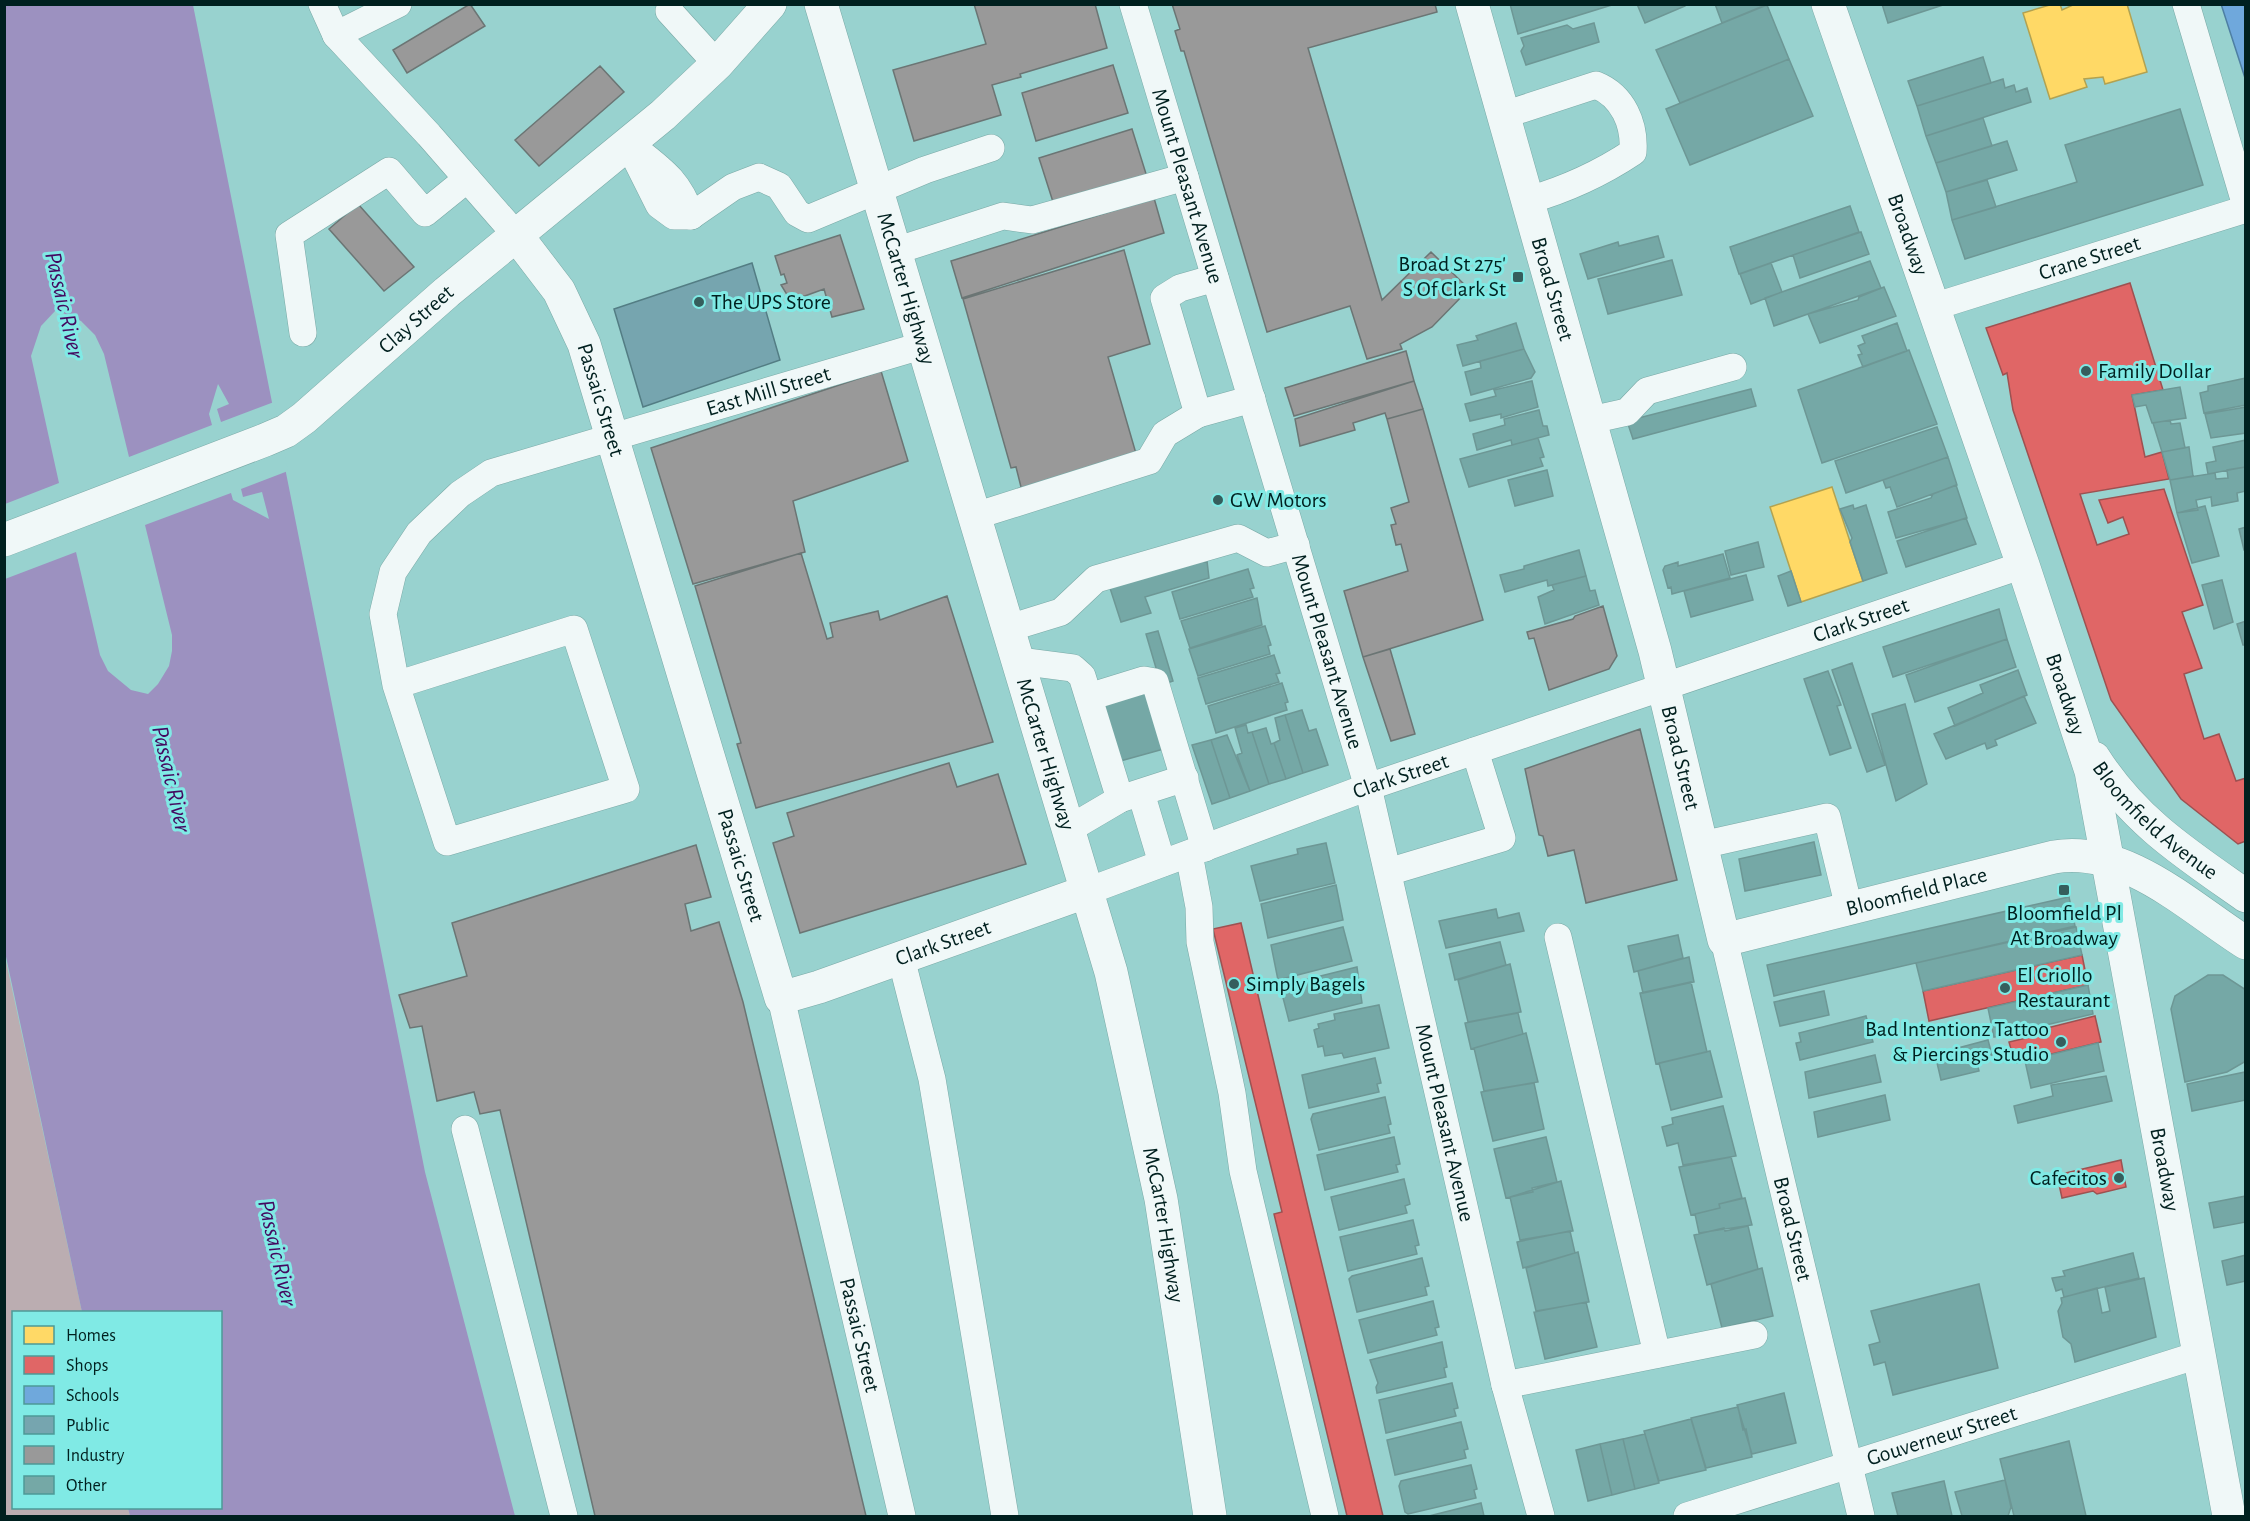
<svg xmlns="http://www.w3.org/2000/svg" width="2250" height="1521" viewBox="0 0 2250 1521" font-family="'Alegreya Sans',sans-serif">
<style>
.green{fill:#bbadb1}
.water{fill:#9c91c0}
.pier{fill:#98d2cf}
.homes{fill:#ffd966;stroke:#b2a251;stroke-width:1.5}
.shops{fill:#e06666;stroke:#9d5151;stroke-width:1.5}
.schools{fill:#6fa8dc;stroke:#4e7fa3;stroke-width:1.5}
.public{fill:#76a5af;stroke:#537d84;stroke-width:1.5}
.industry{fill:#999;stroke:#6b7574;stroke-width:1.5}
.building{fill:#75a8a6;stroke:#6d9795;stroke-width:1.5}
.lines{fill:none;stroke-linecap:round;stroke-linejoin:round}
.minor-casing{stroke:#79a9a6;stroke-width:28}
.major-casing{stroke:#79a9a6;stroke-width:34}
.minor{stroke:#f0f8f8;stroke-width:27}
.major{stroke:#f0f8f8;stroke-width:33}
.poi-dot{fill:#355e5d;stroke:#80eae5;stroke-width:2}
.labels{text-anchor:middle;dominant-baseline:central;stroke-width:6;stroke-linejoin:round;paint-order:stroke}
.street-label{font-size:22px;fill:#00201f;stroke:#80eae5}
.poi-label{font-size:22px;fill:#00201f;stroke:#80eae5;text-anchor:start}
.water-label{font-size:24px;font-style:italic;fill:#44095f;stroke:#80eae5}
</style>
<rect width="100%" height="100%" fill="#98d2cf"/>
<path class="green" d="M4,952L82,1312H14V1508H128L130,1516H5Z"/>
<path class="water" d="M4,5H193L425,1172L515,1516H130L128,1508H220V1312H82L5,952Z"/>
<path class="pier" d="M56,310L81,321L95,335L104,354L129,457L212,425L209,414L218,384L229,404L217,409L221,422L274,402L288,471L241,489L243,497L262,492L269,519L233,500L231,493L145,525L172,635V651L169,666L158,684L148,694L131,690L108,671L100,655L76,552L5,579V504L59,483L31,356L41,326Z"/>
<path class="homes" d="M2053,4H2060L2062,10L2075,4H2127L2147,72L2105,84L2103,77L2084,79L2087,87L2050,99L2023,13Z
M1832,487L1863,581L1801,602L1770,507Z"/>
<path class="shops" d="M2130,283L2163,390L2132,395L2145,457L2162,452L2169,479L2080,494L2097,545L2129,534L2123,517L2108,523L2099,500L2164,489L2203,605L2182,612L2202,668L2184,674L2204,739L2219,734L2236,781L2246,778V841L2238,844L2181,799L2111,700L2013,410L2007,373L2003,375L1986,328Z
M1241,923L1308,1207L1383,1516H1347L1274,1214L1282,1212L1213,929Z
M2082,955L2088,985L1929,1021L1923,991Z
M2095,1016L2101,1042L2015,1063L2009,1042L2044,1034L2043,1029Z
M2121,1160L2126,1187L2097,1194L2093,1191L2062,1198L2057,1175Z"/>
<path class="schools" d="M2221,4H2246V81Z"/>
<path class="public" d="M752,263L780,360L643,407L614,309Z"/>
<path class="industry" d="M470,4L485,26L407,73L393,50Z
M974,4H1095L1107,48L1020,74L1021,77L992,85L1001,115L914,141L893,70L986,44Z
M1172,4H1435L1437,12L1308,48L1382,300L1431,252L1469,289L1432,327L1400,344L1402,349L1367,359L1350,306L1267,332L1184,51H1181L1175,31L1180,29Z
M1113,65L1128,113L1036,141L1022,93Z
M600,66L624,92L539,166L515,140Z
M1132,129L1147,177L1054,205L1039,158Z
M1154,198L1164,233L962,298L951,261Z
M358,204L414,267L384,291L329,229Z
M840,235L864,309L832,317L824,289L791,301L781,285L787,283L784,274L781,275L775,256Z
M1124,250L1150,344L1108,357L1137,457L1022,491L1016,467L1011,468L963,299Z
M1406,351L1414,381L1294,416L1285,388Z
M881,371L908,461L793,501L805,552L693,584L651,448Z
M1414,381L1423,409L1387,419L1385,413L1353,423L1355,430L1300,446L1295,419Z
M1423,409L1483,620L1363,657L1344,591L1408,571L1401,544L1396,545L1391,525L1396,524L1391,508L1409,502L1387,419Z
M801,553L827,639L833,637L830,623L878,611L880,620L947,596L993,742L756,808L737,744L741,743L695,586Z
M1603,606L1617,656L1609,669L1549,690L1534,638L1529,639L1527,632L1573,619L1575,616Z
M1390,649L1415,734L1391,741L1363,657Z
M1640,729L1677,880L1586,903L1574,850L1548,856L1543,836L1539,835L1525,769Z
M949,763L957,787L998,774L1026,864L800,933L773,843L794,836L787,813Z
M696,845L711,897L685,904L691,931L719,922L743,1002L866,1516H595L500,1110L480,1114L474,1092L437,1101L422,1026L410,1028L399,995L467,976L452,923Z"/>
<path class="building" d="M1510,4H1615L1518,34Z
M1637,4H1685V6L1645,23Z
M1715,4H1768L1722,23Z
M1882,4H1946L1888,23Z
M1767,5L1789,59L1680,103L1656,50Z
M1594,23L1599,42L1526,65L1521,51L1524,46L1521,38L1567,25L1573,29Z
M1983,57L1991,83L1917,106L1908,81Z
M1789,59L1813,116L1690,165L1666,109Z
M2003,79L2005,88L2014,85L2016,92L2027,88L2031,102L1926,136L1917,106Z
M2180,109L2203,185L1965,259L1952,220L2077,182L2065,145Z
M1983,118L1992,146L1936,163L1926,136Z
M2007,141L2017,170L1946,192L1936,163Z
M1987,180L1996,207L1952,220L1946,192Z
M1850,206L1859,232L1739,274L1730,247Z
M1861,232L1869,254L1800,278L1793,255Z
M1658,236L1664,257L1588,279L1580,254L1618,242L1619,246Z
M1672,260L1682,295L1608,314L1598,279Z
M1870,261L1881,288L1774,326L1765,298Z
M1771,263L1782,292L1751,304L1740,274Z
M1884,287L1896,316L1820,343L1808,314L1858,300L1859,297Z
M1516,323L1524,349L1463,366L1457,345L1478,340L1476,336Z
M1897,323L1907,351L1863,367L1858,355L1862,354L1858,346L1865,343L1862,336Z
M1524,349L1535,372L1531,378L1471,395L1465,372L1481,368L1480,361Z
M1909,350L1937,424L1822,463L1798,390Z
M2246,378V405L2204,413L2200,393L2208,391V386Z
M1532,381L1538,407L1501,418V414L1470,421L1465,404L1496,396L1494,390Z
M2180,387L2186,418L2152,423L2146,405L2135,407L2132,395Z
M1751,389L1756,406L1633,439L1627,421Z
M2246,407V433L2211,438L2205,414Z
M1539,410L1543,426H1547L1549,435L1512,445L1511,440L1477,450L1473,434L1505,425L1504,419Z
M2170,420L2171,424L2180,423L2185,448L2162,452L2153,423Z
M1937,427L1948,457L1846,493L1835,461Z
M1538,438L1544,457L1540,458L1543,466L1469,487L1460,459Z
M2246,440V467L2208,474L2206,463L2216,461L2213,447Z
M2189,447L2193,476L2170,480L2162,452Z
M1948,457L1957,485L1897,507L1890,487L1886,488L1883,480Z
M2246,467V491L2237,493L2238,501L2212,506L2211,497L2196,500L2198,510L2177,513L2170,480L2215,473L2216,479L2228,478L2227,470Z
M1547,470L1553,496L1515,506L1508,480Z
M1956,485L1967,518L1896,538L1888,512L1931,498L1933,494Z
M1853,505L1854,509L1866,505L1887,573L1863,581L1850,542L1852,538L1840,509Z
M2205,506L2219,556L2192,563L2177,513Z
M1966,518L1976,544L1906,567L1897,541Z
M2246,527V550H2244L2239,529Z
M1758,542L1764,567L1731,575L1725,551Z
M1579,550L1586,576L1548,586L1547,580L1505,592L1500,575L1524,569V566Z
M1723,554L1730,578L1672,594L1671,587L1668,588L1663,570L1665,566L1678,562V566Z
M1203,556L1204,562L1207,561L1209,578L1145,597L1151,613L1121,622L1109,585Z
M1248,569L1254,588L1250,589L1253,597L1180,619L1172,592Z
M1791,571L1801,602L1788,606L1778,576Z
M1746,575L1753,600L1691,617L1684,591Z
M1586,576L1590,591L1595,590L1599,605L1545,624L1538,597L1554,590L1552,585Z
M2222,580L2233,622L2214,629L2202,585Z
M1257,598L1262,625L1190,648L1181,621Z
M1999,609L2007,639L1893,677L1883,647Z
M2246,621V645H2243L2237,624Z
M1265,626L1271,645L1268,646L1270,654L1198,676L1189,649Z
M1158,631L1173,681L1161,685L1146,634Z
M2007,639L2016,667L1915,702L1906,675Z
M1274,655L1280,673L1276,674L1279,682L1206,704L1198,678Z
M1852,663L1885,765L1867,772L1832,670Z
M2018,670L2027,695L1955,726L1948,708L1983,693L1980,685Z
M1828,671L1841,705L1837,706L1851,748L1830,755L1804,679Z
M1152,682L1171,747L1113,763L1094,699Z
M1282,683L1288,702L1285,703L1287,710L1216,733L1208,706Z
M2024,696L2036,723L1995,740L1997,745L1987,749L1985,743L1946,759L1934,734Z
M1905,704L1927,784L1896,801L1872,714Z
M1302,710L1309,731L1316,729L1328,765L1303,773L1285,715Z
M1285,715L1303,773L1286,779L1274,743L1280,740L1275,718Z
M1246,725L1248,733L1252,732L1269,784L1250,791L1237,755L1242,753L1235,728Z
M1266,728L1271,744L1274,743L1286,779L1269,784L1252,732Z
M1227,735L1250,791L1230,798L1211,740Z
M1211,740L1230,798L1212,804L1192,745Z
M1814,842L1821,875L1745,891L1739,859Z
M1326,843L1335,883L1260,901L1251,866L1298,854L1297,849Z
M1336,885L1343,920L1268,938L1261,904Z
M2069,897L2075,926L1774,996L1767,965Z
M1496,909L1498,918L1519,913L1524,931L1446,948L1439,921Z
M1343,927L1352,961L1278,980L1271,945Z
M2076,927L2082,955L1923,991L1916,963Z
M1678,935L1683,958L1634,972L1628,946Z
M1500,942L1506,965L1455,980L1449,954Z
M1689,957L1694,982L1643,993L1638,971Z
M1510,964L1521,1012L1468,1022L1458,980Z
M1357,967L1362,1003L1289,1021L1280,986Z
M2208,975H2223L2246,990V1061L2227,1072L2185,1082L2171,1009L2175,996Z
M1691,982L1707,1052L1656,1064L1640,993Z
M2088,985L2093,1014L1994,1037L1988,1008Z
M1824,991L1829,1015L1780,1026L1774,1002Z
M1379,1005L1389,1048L1344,1058L1342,1053L1325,1056L1323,1046L1318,1047L1314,1030L1319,1028L1318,1024L1335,1020L1334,1014Z
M1518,1013L1523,1034L1471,1049L1465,1023Z
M1866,1016L1873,1042L1800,1060L1796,1043L1801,1042L1799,1033Z
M1526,1033L1538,1082L1484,1091L1474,1048Z
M1988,1040L1992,1055L1976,1059L1979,1071L1941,1080L1935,1054Z
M2098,1043L2104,1071L2031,1088L2025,1061Z
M1710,1051L1722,1097L1671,1110L1659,1063Z
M1875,1055L1881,1082L1809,1098L1805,1072Z
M1375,1058L1381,1083L1377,1084L1379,1092L1309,1108L1302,1075Z
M2245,1072L2246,1100L2192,1111L2187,1084Z
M2106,1076L2112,1101L2018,1123L2014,1106L2053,1096L2051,1085Z
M1534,1083L1544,1129L1493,1141L1481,1092Z
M1885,1095L1890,1120L1818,1137L1814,1112Z
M1385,1097L1391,1124L1388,1125L1390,1133L1319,1150L1311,1119L1313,1114Z
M1723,1106L1736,1156L1683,1165L1678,1143L1667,1146L1662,1127L1673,1124L1672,1118Z
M1394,1137L1400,1164L1396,1165L1398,1172L1325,1190L1317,1155Z
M1546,1137L1557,1182L1532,1188L1533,1192L1506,1198L1494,1149Z
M1731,1157L1742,1198L1719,1204L1720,1208L1691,1215L1679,1167Z
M1404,1179L1410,1204L1405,1206L1407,1213L1339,1230L1331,1197Z
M1561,1181L1573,1231L1520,1240L1510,1197Z
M2246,1196V1222L2214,1228L2209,1203Z
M1745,1198L1752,1225L1699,1233L1695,1214L1720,1208L1719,1204Z
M1413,1220L1419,1245L1415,1246L1417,1254L1348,1271L1340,1237Z
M1748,1226L1758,1269L1707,1285L1694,1235L1724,1228L1725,1231Z
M1570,1231L1575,1253L1523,1268L1517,1242Z
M1578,1252L1589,1302L1536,1311L1526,1268Z
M2133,1253L2139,1278L2064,1297L2062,1289L2056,1291L2052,1278L2065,1276L2063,1271Z
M2246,1255V1281L2227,1285L2222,1261Z
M1422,1258L1429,1286L1425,1287L1427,1295L1357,1312L1349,1279L1352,1276Z
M1762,1268L1773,1316L1722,1328L1711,1284Z
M2144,1278L2156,1337L2075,1362L2071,1344L2063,1337L2058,1311L2062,1303L2061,1298L2097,1288L2102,1313L2110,1311L2105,1287Z
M1979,1284L1998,1368L1893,1395L1885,1362L1874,1365L1869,1345L1880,1342L1871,1311Z
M1433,1301L1439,1327L1435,1328L1437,1335L1368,1353L1359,1320Z
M1586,1302L1597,1347L1545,1359L1534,1312Z
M1442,1342L1447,1367L1444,1368L1446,1377L1377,1393L1376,1387L1378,1383L1370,1360Z
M1452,1383L1458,1408L1454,1409L1456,1416L1386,1433L1379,1400Z
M1784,1393L1796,1443L1752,1454L1737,1405Z
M1738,1407L1743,1430L1746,1429L1752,1457L1706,1468L1691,1418Z
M1691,1419L1706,1470L1659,1481L1644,1431Z
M1461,1422L1468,1449L1464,1450L1466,1458L1395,1475L1387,1440Z
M1645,1434L1659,1483L1635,1489L1623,1439Z
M1623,1439L1635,1489L1612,1495L1600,1444Z
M2069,1441L2086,1516H2014L2000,1459Z
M1600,1444L1612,1495L1588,1501L1576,1450Z
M1471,1465L1477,1489L1474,1490L1476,1498L1408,1514L1405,1512L1399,1486L1401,1481Z
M2005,1480L2011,1507L2008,1516H1962L1955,1492Z
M1944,1481L1952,1516H1898L1892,1493Z
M1481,1503L1484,1516H1429Z"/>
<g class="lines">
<defs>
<g id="minor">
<path d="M322,4L336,35L398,4"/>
<path id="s1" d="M1133,4L1368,787L1505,1385L1541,1516"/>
<path d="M2186,4L2246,206"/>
<path d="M669,11L717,64"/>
<path d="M336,35L429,135L517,236"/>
<path d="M1504,115L1596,85C1623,96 1635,124 1633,152C1600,174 1567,189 1529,200"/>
<path d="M628,143L659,205L674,216H691L733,187L759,177L779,186L797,213L808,219L925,170L991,148"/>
<path d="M634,148C662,170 679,181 691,216"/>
<path d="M895,251L1003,216L1032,220L1185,177"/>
<path id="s2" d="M1933,307L2246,209"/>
<path d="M303,333L289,235L389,171L425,213L467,179"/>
<path d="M1198,414L1252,399"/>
<path d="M1591,420L1627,412L1647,391L1733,367"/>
<path d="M975,516L1149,461L1165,434L1198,414L1164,298L1180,288L1215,278"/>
<path d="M1009,628L1061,612L1096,579L1238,538L1267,553L1296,545"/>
<path d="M1019,661L1073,668L1082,676L1120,799"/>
<path id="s3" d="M396,685L574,629L626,789L447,842L396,685L383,614L393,572L419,533L460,494L491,473L924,345"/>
<path d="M1089,697L1144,680L1155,682L1205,848"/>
<path d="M1141,793L1162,863"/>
<path d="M1069,829L1120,799L1185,778"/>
<path d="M1702,845L1827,817L1849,908"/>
<path d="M1189,854L1199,907L1200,942L1232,1093L1243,1171L1325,1516"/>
<path d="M1388,872L1502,838L1475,751"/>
<path id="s4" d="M1088,891L1368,787L2023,565"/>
<path d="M1558,937L1657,1354"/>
<path id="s5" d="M1724,940L1861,1516"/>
<path d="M901,958L932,1079L1005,1516"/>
<path id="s6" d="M781,998L902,1516"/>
<path d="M465,1129L564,1516"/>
<path d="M1505,1385L1754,1335"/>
<path id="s7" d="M1687,1516L2198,1355"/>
</g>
<g id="major">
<path id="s8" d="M821,4L1111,972L1161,1199L1210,1516"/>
<path id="s9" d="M1472,4L1655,651L1724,940L2054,857C2126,845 2189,907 2246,943"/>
<path id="s10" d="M1828,4L2023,565L2091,771L2229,1516"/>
<path id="s11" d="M517,236L559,291L584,344L781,998L819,987L1088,891"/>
<path id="s12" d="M4,540L265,440L286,431L304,418L447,292L663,115L717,64L770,4"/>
<path id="s13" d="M2094,758C2134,821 2186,854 2246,896"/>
</g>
</defs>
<use href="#minor" class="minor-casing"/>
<use href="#major" class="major-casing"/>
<use href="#minor" class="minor"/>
<use href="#major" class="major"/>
</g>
<g class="poi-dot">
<rect x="1512" y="271" width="12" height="12" rx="3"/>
<circle cx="699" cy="302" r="6"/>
<circle cx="2086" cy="371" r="6"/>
<circle cx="1218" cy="500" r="6"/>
<rect x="2058" y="884" width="12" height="12" rx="3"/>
<circle cx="1234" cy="984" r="6"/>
<circle cx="2005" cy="988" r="6"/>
<circle cx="2061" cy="1042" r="6"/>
<circle cx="2119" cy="1178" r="6"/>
</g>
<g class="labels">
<g class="street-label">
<text stroke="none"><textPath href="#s1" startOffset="190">Mount Pleasant Avenue</textPath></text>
<text stroke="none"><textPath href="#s10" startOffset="244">Broadway</textPath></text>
<text stroke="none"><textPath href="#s2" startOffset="164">Crane Street</textPath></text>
<text stroke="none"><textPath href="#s8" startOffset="297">McCarter Highway</textPath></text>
<text stroke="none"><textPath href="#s9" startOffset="296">Broad Street</textPath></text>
<text stroke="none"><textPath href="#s12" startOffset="474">Clay Street</textPath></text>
<text stroke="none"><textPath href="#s3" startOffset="1252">East Mill Street</textPath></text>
<text stroke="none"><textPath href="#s11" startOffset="186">Passaic Street</textPath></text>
<text stroke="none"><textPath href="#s4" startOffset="819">Clark Street</textPath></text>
<text stroke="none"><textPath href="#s1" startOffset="676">Mount Pleasant Avenue</textPath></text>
<text stroke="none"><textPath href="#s10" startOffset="730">Broadway</textPath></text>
<text stroke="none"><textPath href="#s8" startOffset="783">McCarter Highway</textPath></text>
<text stroke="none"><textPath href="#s9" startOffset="782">Broad Street</textPath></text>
<text stroke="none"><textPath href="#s4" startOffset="333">Clark Street</textPath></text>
<text stroke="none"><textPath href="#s13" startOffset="88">Bloomfield Avenue</textPath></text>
<text stroke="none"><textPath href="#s11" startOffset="672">Passaic Street</textPath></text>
<text stroke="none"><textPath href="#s9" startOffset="1168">Bloomfield Place</textPath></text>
<text stroke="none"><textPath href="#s11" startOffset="982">Clark Street</textPath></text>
<text stroke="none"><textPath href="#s1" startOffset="1162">Mount Pleasant Avenue</textPath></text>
<text stroke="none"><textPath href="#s10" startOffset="1216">Broadway</textPath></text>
<text stroke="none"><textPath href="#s8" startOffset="1269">McCarter Highway</textPath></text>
<text stroke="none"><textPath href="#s5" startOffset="297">Broad Street</textPath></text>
<text stroke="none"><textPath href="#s6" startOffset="346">Passaic Street</textPath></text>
<text stroke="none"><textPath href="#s7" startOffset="267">Gouverneur Street</textPath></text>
</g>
<g class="poi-label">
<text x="1506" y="264" text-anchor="end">Broad St 275'<tspan x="1506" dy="25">S Of Clark St</tspan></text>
<text x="711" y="302">The UPS Store</text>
<text x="2098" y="371">Family Dollar</text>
<text x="1230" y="500">GW Motors</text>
<text x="2064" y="913" text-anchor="middle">Bloomfield Pl<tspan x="2064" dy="25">At Broadway</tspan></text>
<text x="2017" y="975">El Criollo<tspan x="2017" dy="25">Restaurant</tspan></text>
<text x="1246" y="984">Simply Bagels</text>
<text x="2049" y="1029" text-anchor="end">Bad Intentionz Tattoo<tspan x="2049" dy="25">&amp; Piercings Studio</tspan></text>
<text x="2107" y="1178" text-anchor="end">Cafecitos</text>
</g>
<g class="water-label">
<text transform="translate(64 305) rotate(77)">Passaic River</text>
<text transform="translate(171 779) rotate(77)">Passaic River</text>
<text transform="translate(277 1253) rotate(77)">Passaic River</text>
</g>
</g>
<rect width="2250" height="1521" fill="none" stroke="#00201f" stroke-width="12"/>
<rect x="12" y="1311" width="210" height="198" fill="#80eae5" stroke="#4d9996" stroke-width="1.5"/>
<rect x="24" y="1326" width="30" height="18" fill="#ffd966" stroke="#4d9996" stroke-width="1.5"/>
<text x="66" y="1341" font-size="18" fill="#00201f">Homes</text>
<rect x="24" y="1356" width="30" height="18" fill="#e06666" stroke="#4d9996" stroke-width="1.5"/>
<text x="66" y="1371" font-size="18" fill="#00201f">Shops</text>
<rect x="24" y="1386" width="30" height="18" fill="#6fa8dc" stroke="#4d9996" stroke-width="1.5"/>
<text x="66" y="1401" font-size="18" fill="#00201f">Schools</text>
<rect x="24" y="1416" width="30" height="18" fill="#76a5af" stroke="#4d9996" stroke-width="1.5"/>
<text x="66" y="1431" font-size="18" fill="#00201f">Public</text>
<rect x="24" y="1446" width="30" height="18" fill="#999999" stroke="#4d9996" stroke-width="1.5"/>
<text x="66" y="1461" font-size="18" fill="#00201f">Industry</text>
<rect x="24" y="1476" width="30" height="18" fill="#75a8a6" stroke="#4d9996" stroke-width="1.5"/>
<text x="66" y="1491" font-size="18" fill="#00201f">Other</text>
</svg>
